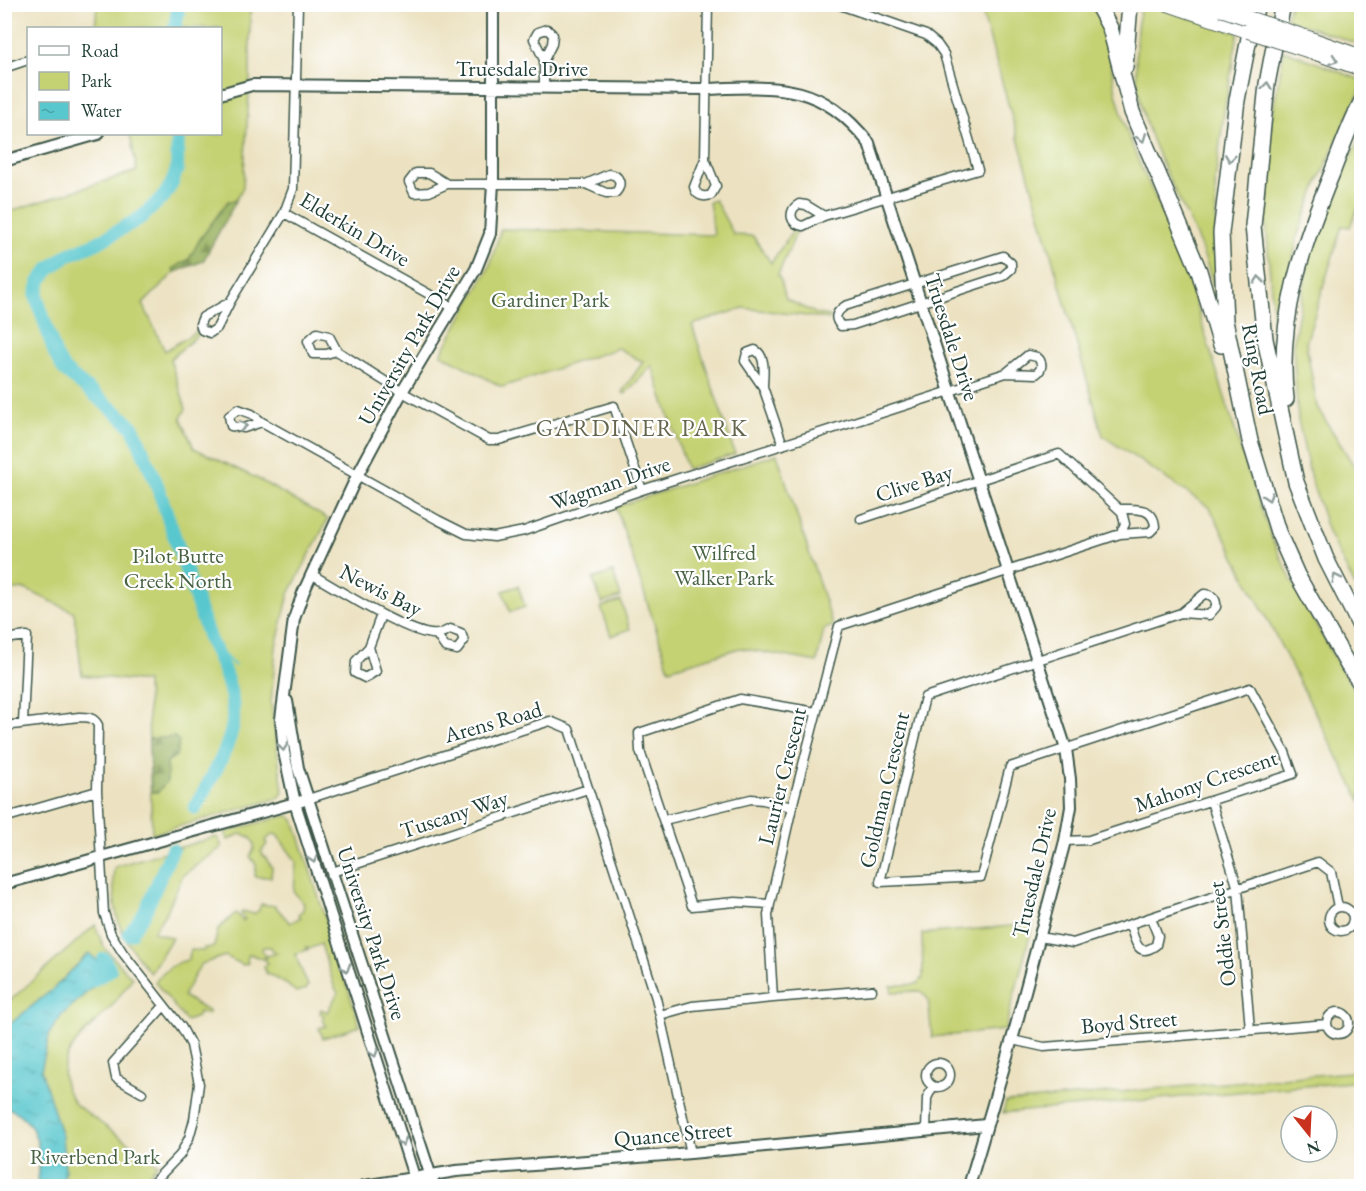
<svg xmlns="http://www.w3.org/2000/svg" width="1366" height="1191" viewBox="0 0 1366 1191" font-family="'EB Garamond',serif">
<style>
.green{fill:#c5d273;stroke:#728854;stroke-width:1.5}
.forest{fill:url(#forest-firs);stroke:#5e784c;stroke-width:1.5}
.water{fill:url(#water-ripples);stroke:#3c8281;stroke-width:1.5}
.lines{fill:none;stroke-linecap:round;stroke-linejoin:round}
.stream{stroke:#59c7ce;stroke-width:2}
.river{stroke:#59c7ce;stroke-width:14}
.minor-casing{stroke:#3e5649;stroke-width:11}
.tertiary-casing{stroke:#3e5649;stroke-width:14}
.primary-casing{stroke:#3e5649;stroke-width:16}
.motorway-casing{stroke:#3e5649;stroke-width:18}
.minor{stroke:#fff;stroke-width:8}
.tertiary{stroke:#fff;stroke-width:10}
.primary{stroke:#fff;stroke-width:14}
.motorway{stroke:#fff;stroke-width:15}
.primary-bridge-casing{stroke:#3e5649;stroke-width:16;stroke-linecap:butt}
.primary-bridge{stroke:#fff;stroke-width:14}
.oneway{stroke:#8f9e9a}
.labels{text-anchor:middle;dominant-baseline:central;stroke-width:4.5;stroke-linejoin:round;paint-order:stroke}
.street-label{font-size:22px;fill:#1f3d34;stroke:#fff}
.park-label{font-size:22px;fill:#486244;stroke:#fff}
.neighbourhood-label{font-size:24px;letter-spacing:1.5px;fill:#676750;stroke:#fff}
</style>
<defs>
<pattern id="forest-firs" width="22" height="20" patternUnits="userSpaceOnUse" patternTransform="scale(1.5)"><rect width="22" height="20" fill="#9cb465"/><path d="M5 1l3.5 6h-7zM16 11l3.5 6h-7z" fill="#7f9454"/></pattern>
<pattern id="water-ripples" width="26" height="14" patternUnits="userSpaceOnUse" patternTransform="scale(1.5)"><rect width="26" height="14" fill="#59c7ce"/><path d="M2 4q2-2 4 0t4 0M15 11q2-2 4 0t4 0" fill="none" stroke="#49a3a8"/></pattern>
</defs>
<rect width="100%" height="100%" fill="#fff"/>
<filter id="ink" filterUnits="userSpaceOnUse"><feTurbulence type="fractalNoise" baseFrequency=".0167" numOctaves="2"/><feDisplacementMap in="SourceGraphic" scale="12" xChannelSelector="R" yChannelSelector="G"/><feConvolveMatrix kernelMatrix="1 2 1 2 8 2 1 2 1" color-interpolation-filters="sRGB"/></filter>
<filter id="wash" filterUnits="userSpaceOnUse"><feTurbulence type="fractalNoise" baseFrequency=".008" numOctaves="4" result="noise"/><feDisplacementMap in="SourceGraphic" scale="24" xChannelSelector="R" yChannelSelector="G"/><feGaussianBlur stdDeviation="1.35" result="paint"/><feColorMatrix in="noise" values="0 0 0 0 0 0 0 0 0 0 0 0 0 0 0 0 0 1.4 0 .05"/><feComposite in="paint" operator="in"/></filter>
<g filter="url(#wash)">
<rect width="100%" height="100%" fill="#ece2c1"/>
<path class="green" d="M97,5H250V79L243,187L203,261L175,272L143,304L165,351L197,331L199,334L170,359L186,409L181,418L194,448L256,478L328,519L289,594L276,646L271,703L283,791L279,798L152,834L147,682L82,675L74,612L25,589L5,591L4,213L137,171L130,134H220V28H95Z
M980,5H1090L1099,16L1107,42L1116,93L1127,132L1141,167L1177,243L1246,466L1273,541L1293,583L1339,666L1361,699V802L1210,508L1103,436Z
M1142,5H1149L1238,33L1224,112L1215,182L1218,302C1212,280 1206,257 1196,236C1168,171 1134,125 1136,50C1136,33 1137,20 1142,5Z
M1290,5H1361V45L1286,19Z
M1284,50L1361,80L1362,86L1319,180L1298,234L1277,336L1273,317L1266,221L1271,122Z
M1361,138V200L1350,227L1342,226L1306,343L1317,407L1361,477V598L1328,532L1311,479L1298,420L1293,344L1311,248L1341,174Z
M715,200L734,235L753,236L771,263L794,229L797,231L778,275L781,281L786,299L817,314L830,316V319L743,308L692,325L735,454L687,469L652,366L625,394L622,392L643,362L618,348L502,387L441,354L489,268L501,229L714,235L709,202Z
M777,454L833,626L824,629L817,662L740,648L669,669L616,507Z
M613,572L621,597L602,603L593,579Z
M518,586L525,607L510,612L503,591Z
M621,601L630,629L611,636L601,607Z
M284,816H289L294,820L360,1026L323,1038L319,1028L326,1026L323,1019L324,1016L320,1013L321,1009L327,1012L338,993L334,986L321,944L309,949L306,947L307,950L295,954L308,986L306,989L296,992L286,984L266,973L264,967L268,963L265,960L266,956L277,953L273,951L271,947H263L262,951L265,956L262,959L250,954L247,958L248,963L243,965L225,956L201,964L183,996L209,1012L207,1014L199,1012L197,1017L186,1021L155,982C163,972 175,962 188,960L191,950L205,951L204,948L214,947L218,929L236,913L243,921L245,919L241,914L242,911L254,914L259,910L261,904L275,906L290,923L301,917L298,914L303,910L304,904L294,892L296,861L277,835L273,834L265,841L267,844L261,852L272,867L271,877H255L256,865L250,856C258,846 254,835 240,834L228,840L225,832Z
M215,837L218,838L222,847L183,875L167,911L153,932L172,938L150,973C128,945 115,929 114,892C113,884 113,876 114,868L117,866Z
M1033,924L1005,1030L932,1037L928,999L921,991L892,992L891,986L917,984L923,978L922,934Z
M95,925L104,947L132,978C125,988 118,999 110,1008C83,1036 42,1062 76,1105L158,1164L137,1186H62L65,1169L41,1070L45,1053L50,1032L62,1015L109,972L89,953L53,989L5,1028V1005Z
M1361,1071V1081L1003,1113L1006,1102Z"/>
<path class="forest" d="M228,201H236L203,261L175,272L173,269L189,259L200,239Z
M175,737L179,742L176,756L167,762V781L158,792H151L149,739Z"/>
<path class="water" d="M89,953L109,972L62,1015L50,1032L45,1053L41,1070L62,1137L65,1169L62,1186H37C43,1154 40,1119 5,1107V1028L53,989Z"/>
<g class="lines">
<path class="stream" d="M33,280L41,279
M181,568L184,563
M190,581L202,588
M210,641L235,666
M136,938L138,922"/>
<path class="river" d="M175,28L179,4
M178,134L177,169L172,183L164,196L142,217L97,243L68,255L50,268L40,281L36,295L55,354L64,370L123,418L133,428L156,482L210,641C223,664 235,695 233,722C230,749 208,783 195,808
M129,934L144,914L172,850
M93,980L110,970L104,959"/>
</g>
</g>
<g filter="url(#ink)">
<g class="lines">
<defs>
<path id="minor" d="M298,4L293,189L284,213L452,307
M4,68L28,60
M544,88V60L552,44L553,35L547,29L538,32L534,39L544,60
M705,159L708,4
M705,159L716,186L711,195C702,198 696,195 694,187Z
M609,174C620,175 623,185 615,193H606L586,184Z
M447,184L429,173H416L409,182L414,193L429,192L447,184H586
M799,204L806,205L824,216L803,226C789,224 788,210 799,204Z
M824,216L978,170L944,54L937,44L926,35L837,4
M1003,256L1011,263V269L1003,276L853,325L841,326C833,318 836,312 845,306Z
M230,302L203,317L200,324L202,330L210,333L217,328L230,302L284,213
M755,350C767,356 763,375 763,387L745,361L747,353Z
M337,351L326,354H313L308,341L317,333L329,336L337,351L402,392L489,440H499L614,406L642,490
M1028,355L1037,357C1043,362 1043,369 1036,374L1006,373Z
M763,387L783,445
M262,422L244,428L231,426L229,416L238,409L252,414L262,422L438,520L466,534L494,537L524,531L642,490L1006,373
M1119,509C1134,509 1154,506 1155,527L1150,532L1120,534
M311,574C334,587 414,638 437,634C441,634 446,631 450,629L461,633L464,641L457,650L445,647L437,635
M4,639L27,636L23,723
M369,647L376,671L365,678L355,673L356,661L369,647L381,615
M4,726L79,717C87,717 94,717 98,725L97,791L104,913L111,934L123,953L182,1028L191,1045L199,1084L194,1120L189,1138L180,1155L150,1186
M308,799L550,721L569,729L656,998L691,1153
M1211,801L1238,889L1250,1029
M4,818L97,791
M664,820L751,799L763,800L792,807
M1065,841L1089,840L1293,774L1285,752L1250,688L1010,767L981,877L880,882L925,697L1181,613L1209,615L1216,607C1217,599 1212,594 1204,594L1181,613
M332,872L588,789
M770,904L735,902L692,906L640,751L639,733L740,699L816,712
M1329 919a12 12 0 1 1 24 0a12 12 0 1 1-24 0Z
M1130,925C1135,940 1137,959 1156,945L1158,936L1151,918
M1040,937L1073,943L1318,862L1331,872L1338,907
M773,998L872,990
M1327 1023a11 11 0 1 1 22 0a11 11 0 1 1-22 0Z
M660,1015L692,1006L773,998L768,915L770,904L792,807L839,626L1120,534L1125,524L1122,512L1059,454L861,519
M1012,1040L1044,1047L1327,1024
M926 1075a12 12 0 1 1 24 0a12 12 0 1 1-24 0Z
M142,1093L116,1078L113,1063L164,1006
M926,1131L927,1098L933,1086"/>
<path id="tertiary" d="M220,94L252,85L707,89C780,86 820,82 869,143L1066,749L1070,779L1071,807L1065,841L1015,1029L969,1186
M4,161L98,134
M287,701L298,768L434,1186
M4,884L302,801
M364,1186L456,1171L691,1153L986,1125
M417,1186L295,803L284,752L281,719L294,619L303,593L357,476L402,392L476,269L490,234L493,183V4"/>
<path id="primary" d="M1168,4L1248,31
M1208,4L1221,9
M1311,39L1362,57
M1307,50L1362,69"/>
<path id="motorway" d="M1097,4L1110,28L1132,112L1199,271L1221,345
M1256,10L1257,4
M1280,19L1283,4
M1249,38L1237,100L1221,233L1225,321L1250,441L1278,532L1297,575L1349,667L1362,685
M1274,47L1267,84L1253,226L1265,339L1296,482L1326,559L1362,630
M1125,67L1130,4
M1286,399C1276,321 1303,244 1332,173C1341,149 1350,124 1362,101"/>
</defs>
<use href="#minor" class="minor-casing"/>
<use href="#tertiary" class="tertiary-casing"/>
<use href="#primary" class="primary-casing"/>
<use href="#motorway" class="motorway-casing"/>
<use href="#minor" class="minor"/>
<use href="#tertiary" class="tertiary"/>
<use href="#primary" class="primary"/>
<use href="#motorway" class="motorway"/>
<defs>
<path id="primary-bridge" d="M1221,9L1311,39
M1248,31L1307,50"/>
</defs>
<use href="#primary-bridge" class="primary-bridge-casing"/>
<use href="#primary-bridge" class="primary-bridge"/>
</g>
<defs><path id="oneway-chevron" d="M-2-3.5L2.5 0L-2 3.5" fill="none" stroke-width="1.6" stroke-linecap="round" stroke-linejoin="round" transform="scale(1.5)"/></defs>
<g class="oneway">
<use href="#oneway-chevron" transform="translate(1334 60) rotate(19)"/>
<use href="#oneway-chevron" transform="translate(1267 86) rotate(-83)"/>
<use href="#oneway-chevron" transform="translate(1142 138) rotate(69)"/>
<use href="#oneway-chevron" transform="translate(1230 158) rotate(97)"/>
<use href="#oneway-chevron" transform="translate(1259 280) rotate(-96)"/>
<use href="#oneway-chevron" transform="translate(243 426) rotate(-4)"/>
<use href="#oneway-chevron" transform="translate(1268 497) rotate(72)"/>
<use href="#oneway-chevron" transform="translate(1336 578) rotate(-116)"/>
<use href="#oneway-chevron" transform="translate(283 747) rotate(84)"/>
<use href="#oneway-chevron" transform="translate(313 859) rotate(73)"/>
<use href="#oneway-chevron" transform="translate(346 968) rotate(72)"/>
<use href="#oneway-chevron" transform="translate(374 1053) rotate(72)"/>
<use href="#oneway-chevron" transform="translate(402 1142) rotate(72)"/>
</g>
</g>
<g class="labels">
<g class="street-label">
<text x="522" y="68">Truesdale Drive</text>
<text transform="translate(355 229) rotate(31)">Elderkin Drive</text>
<text transform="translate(952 337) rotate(72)">Truesdale Drive</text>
<text transform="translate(409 345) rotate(-60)">University Park Drive</text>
<text transform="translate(1258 369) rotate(79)">Ring Road</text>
<text transform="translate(610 483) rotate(-19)">Wagman Drive</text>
<text transform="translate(914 483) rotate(-18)">Clive Bay</text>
<text transform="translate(381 590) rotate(27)">Newis Bay</text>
<text transform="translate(493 722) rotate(-16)">Arens Road</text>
<text transform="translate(782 776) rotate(-76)">Laurier Crescent</text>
<text transform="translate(1206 781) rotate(-19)">Mahony Crescent</text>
<text transform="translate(884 790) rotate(-77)">Goldman Crescent</text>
<text transform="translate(454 814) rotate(-18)">Tuscany Way</text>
<text transform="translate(1034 873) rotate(-77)">Truesdale Drive</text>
<text transform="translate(372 933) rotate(72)">University Park Drive</text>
<text transform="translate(1222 934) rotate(-97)">Oddie Street</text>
<text transform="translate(1129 1022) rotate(-5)">Boyd Street</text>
<text transform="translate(673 1134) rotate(-5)">Quance Street</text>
</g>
<g class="park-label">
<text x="550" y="299">Gardiner Park</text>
<text x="724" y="552">Wilfred<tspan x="724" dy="25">Walker Park</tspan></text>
<text x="178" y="555">Pilot Butte<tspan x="178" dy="25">Creek North</tspan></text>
<text x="95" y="1156">Riverbend Park</text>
</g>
<g class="neighbourhood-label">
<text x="642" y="427">GARDINER PARK</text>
</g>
</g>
<rect width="1366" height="1191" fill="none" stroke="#fff" stroke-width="24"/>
<rect x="27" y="27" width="195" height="108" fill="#ffffff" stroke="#a5b1ae" stroke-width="1.5"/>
<rect x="39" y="46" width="30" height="9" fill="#ffffff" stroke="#a5b1ae" stroke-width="1.5"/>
<text x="81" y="57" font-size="18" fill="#1f3d34">Road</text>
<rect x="39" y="72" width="30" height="18" fill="#c5d273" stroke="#a5b1ae" stroke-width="1.5"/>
<text x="81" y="87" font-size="18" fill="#1f3d34">Park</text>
<rect x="39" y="102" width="30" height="18" fill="url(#water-ripples)" stroke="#a5b1ae" stroke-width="1.5"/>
<text x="81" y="117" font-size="18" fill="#1f3d34">Water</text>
<g transform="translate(1309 1134) rotate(162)"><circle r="28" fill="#ffffff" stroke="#a5b1ae" stroke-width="1.5"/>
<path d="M0-4.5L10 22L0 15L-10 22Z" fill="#c8321e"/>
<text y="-9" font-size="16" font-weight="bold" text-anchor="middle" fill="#1f3d34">N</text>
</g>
</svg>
